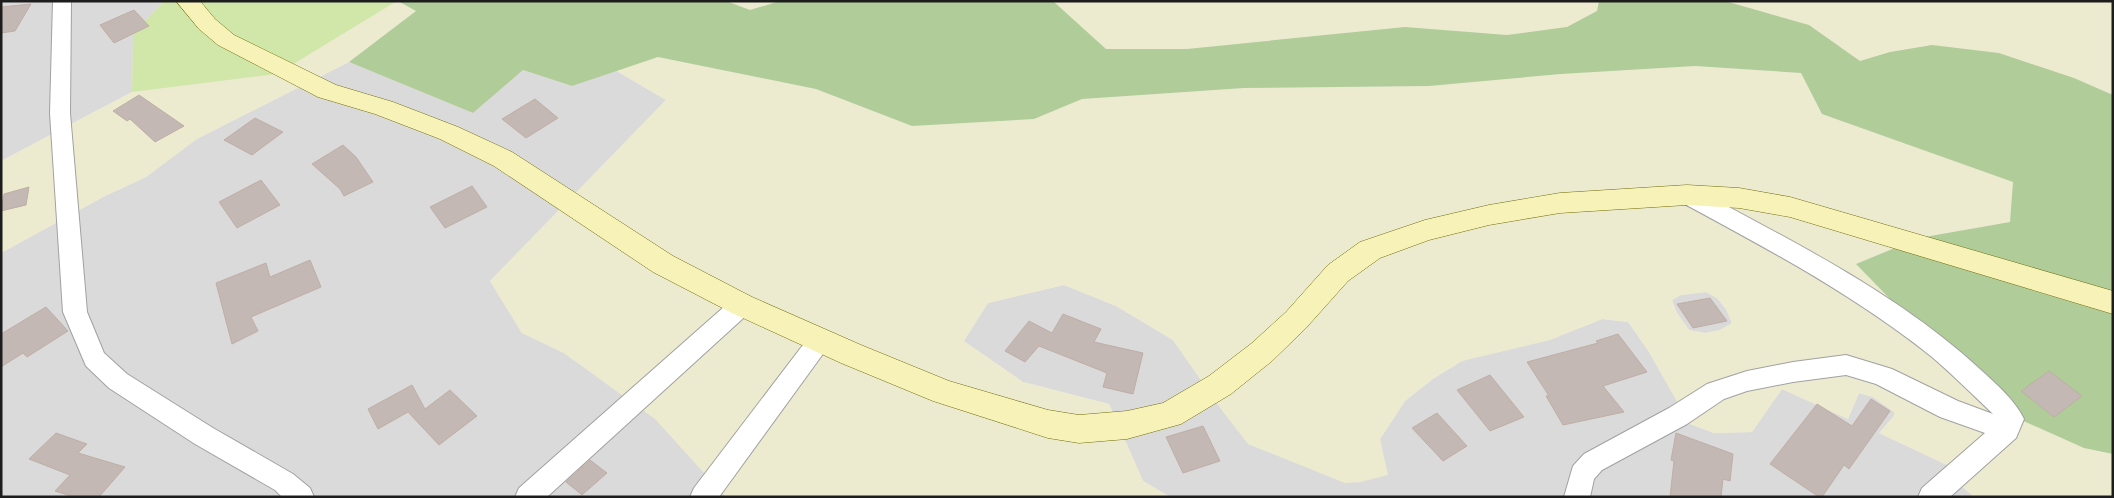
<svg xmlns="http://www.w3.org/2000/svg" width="2114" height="498" viewBox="0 0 2114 498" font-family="'Exo 2',sans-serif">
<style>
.residential{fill:#dbdada}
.farmland{fill:#edebcf;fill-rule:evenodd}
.grass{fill:#d1e7aa}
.forest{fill:#b0cc99}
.building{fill:#c3b8b3;stroke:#bfaea6}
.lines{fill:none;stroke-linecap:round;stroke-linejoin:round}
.street-casing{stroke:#a1a1a1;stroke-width:2}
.secondary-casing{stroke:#716d08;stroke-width:1}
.street{fill:#fff;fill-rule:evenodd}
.secondary{fill:#f7f2b8;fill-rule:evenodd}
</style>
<rect width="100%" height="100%" fill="#eee9e3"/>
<path class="residential" d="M1,1H164L133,34L132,92L1,161Z
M349,62L473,113L523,70L572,86L615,70L666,100L490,281L522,333L564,353L656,419L726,497H1V253L105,196L146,177L196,139Z
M1064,285L1116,306L1173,340L1224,413L1387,475L1380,439L1405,401L1433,379L1462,361L1580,328L1602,319L1628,322L1649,352L1690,424L1714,433L1752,432L1782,389L1848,419L1859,393L1873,397L1894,412V416L1879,433L1947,465L1951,477L1974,497H1170L1143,481L1109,404L1023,382L963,341L988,303Z
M1706,292L1717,298L1726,309L1732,323L1720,330L1705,333L1689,330L1679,318L1672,300L1681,295Z"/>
<path class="farmland" d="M397,1L416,11L349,62L197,139L146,177L105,196L1,253V161L132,92L277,74Z
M726,1H780L750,10Z
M1053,1H1599L1597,11L1567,27L1507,35L1405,27L1187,49H1106Z
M1725,1H2113V95L2074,78L1999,53L1932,45L1890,52L1860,61L1809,25Z
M658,57L816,89L912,126L1034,119L1081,99L1244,88L1429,86L1561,74L1695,66L1801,73L1822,114L2013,182L2010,222L1919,238L1856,264L1931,341L1990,406L2084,448L2113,454V497H1974L1951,477L1947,465L1879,433L1894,416V412L1873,397L1859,393L1848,419L1782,389L1752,432L1714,433L1690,424L1649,352L1629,322L1602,319L1550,340L1462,361L1433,378L1405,401L1380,439L1388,475L1360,482L1345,483L1248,444L1224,413L1173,340L1116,306L1064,285L988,303L964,341L1023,382L1109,404L1143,481L1170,497H726L655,419L564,353L522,333L490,281L666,100L615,70ZM1706,292L1717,298L1726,309L1732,323L1720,330L1705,333L1689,330L1674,308L1672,300L1681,295Z"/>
<path class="grass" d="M164,1H397L277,74L132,92L133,34Z"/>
<path class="forest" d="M398,1H726L750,10L780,1H1053L1106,49H1187L1405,27L1507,35L1567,27L1597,11L1599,1H1725L1809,25L1860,61L1890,52L1932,45L1999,53L2074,78L2113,95V454L2084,448L1990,406L1931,341L1856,264L1919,238L2010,222L2013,182L1822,114L1801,73L1695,66L1561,74L1429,86L1244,88L1082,99L1034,119L912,126L816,89L658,57L572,86L523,70L473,113L349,62L416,11Z"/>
<path class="building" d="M31,4L15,31L1,33V7Z
M134,10L149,26L114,43L100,25Z
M139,95L184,126L155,142L130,119L127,121L113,111Z
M535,99L558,118L526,138L502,119Z
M255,118L283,132L252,155L224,140Z
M343,145L356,157L373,182L344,196L340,189L312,164Z
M261,180L280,205L237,228L219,202Z
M472,186L487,207L445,228L430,207Z
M29,187L26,205L1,211L4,194Z
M310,260L321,287L251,317L258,331L232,344L216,283L266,263L270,277Z
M1710,298L1727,321L1693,328L1677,304Z
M46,307L68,331L27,357L23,353L1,367V334Z
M1063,314L1101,329L1094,342L1143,353L1133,394L1103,387L1107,373L1039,346L1025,362L1005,351L1029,321L1052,333Z
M1618,334L1647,372L1603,386L1624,412L1563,425L1546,396H1549L1527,362L1598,343L1596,341Z
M2049,371L2082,396L2054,417L2021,391Z
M1490,375L1524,417L1490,431L1457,390Z
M412,385L425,409L450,390L477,416L439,445L408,412L378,429L368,409Z
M1871,399L1890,411L1849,469L1844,465L1822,497H1819L1770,464L1817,404L1852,426Z
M1437,413L1467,446L1443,461L1412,428Z
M1203,426L1220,461L1183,473L1166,437Z
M56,433L87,444L78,453L125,467L99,497H74L55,491L70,475L29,459Z
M1676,433L1733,454L1730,481L1723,479L1721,497H1670L1674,461L1671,460Z
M590,460L607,473L582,495L566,482Z"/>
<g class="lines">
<defs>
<path id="street" d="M53,1H71L70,113L87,312L104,353L127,374L213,428L293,474L310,488L314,497H282L275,490L195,444L109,388L86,366L83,359L63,312L50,113Z
M1687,187L1695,189C1794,242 1899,294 1982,371C1998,386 2014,399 2024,419L2016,438L1950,497H1918L1922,488L1985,433L1940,417L1876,384L1846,375L1793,382L1747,391L1724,399L1687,424L1602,470L1594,479L1590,497H1564L1573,466L1584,454L1669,408L1707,384L1747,371L1793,362L1846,355L1892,369L1958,401L1993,414C1973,395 1953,375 1932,357C1855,295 1766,248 1679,201L1676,195L1679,189Z
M742,296L750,298L754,305L750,312L547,497H515L519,488L734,298Z
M820,330L828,333L832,340L828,347L719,497H690L694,488L812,333Z"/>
<path id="secondary" d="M176,1H200L215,19L234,35L336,85L393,102L458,127L512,152L673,256L752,297L861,345L949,381L1048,410L1079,415L1127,411L1163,403L1209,376L1252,343L1286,312L1328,265L1360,242L1425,220L1489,205L1560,193L1687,185L1739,188L1790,197L2113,291V314L1790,217L1739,208L1687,205L1560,213L1489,225L1429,240L1380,258L1348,281L1306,328L1272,361L1231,394L1181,424L1127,439L1079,443L1048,438L933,401L841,363L732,313L653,272L494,166L440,139L375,114L318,97L218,45L199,29Z"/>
</defs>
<use href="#street" class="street-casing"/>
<use href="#secondary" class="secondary-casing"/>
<use href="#street" class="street"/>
<use href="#secondary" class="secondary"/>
</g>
<rect width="2114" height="498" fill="none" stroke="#1d1d1d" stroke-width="5"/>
</svg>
